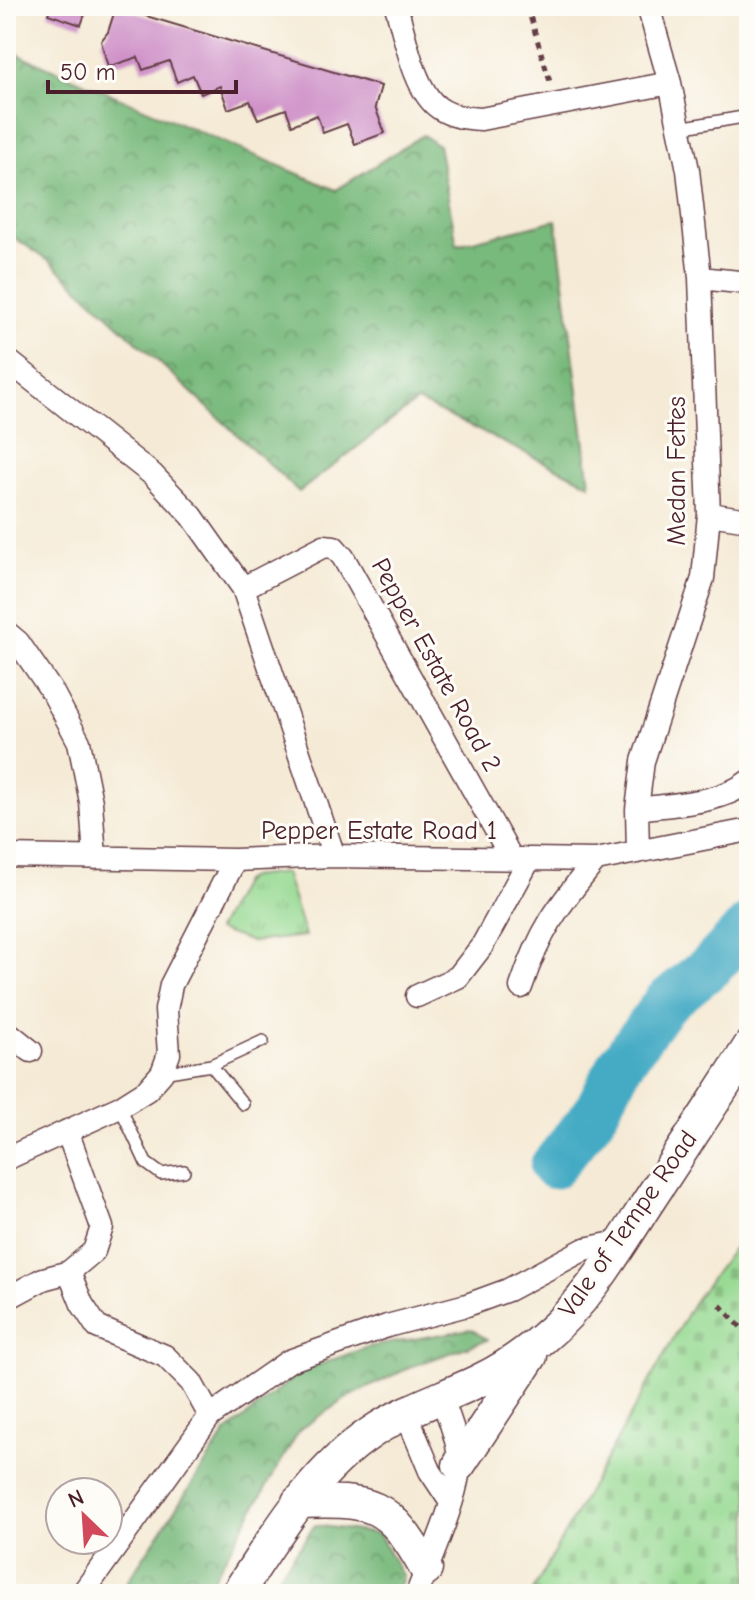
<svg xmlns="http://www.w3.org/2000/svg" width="755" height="1600" viewBox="0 0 755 1600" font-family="'Comic Neue',sans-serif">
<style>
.grass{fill:url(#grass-tufts);stroke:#707c5e;stroke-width:2}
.forest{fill:url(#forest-crowns);stroke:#616c53;stroke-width:2}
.cemetery{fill:url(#cemetery-stones);stroke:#707c5e;stroke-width:2}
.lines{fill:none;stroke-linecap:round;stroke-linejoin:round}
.river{stroke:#45abc5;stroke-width:46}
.building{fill:#ce8fc7}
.lane-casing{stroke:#643d44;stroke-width:14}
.street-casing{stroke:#643d44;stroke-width:25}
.secondary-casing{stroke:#643d44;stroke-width:35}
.path{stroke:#643d44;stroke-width:5;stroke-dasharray:6 6;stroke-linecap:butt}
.lane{stroke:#fff;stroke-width:11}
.street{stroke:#fff;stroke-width:22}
.secondary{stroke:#fff;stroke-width:32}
.labels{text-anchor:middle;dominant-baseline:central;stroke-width:6;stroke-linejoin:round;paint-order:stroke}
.street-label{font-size:26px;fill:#4a1f2b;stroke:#fdfcf7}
</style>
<defs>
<pattern id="grass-tufts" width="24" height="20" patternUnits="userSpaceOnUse" patternTransform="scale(2)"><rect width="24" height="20" fill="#95d991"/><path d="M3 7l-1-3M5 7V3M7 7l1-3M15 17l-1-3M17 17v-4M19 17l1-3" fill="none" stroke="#82ba7d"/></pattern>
<pattern id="forest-crowns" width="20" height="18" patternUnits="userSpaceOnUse" patternTransform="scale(2)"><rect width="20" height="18" fill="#78b97b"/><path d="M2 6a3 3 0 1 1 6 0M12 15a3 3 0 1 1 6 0" fill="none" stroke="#649665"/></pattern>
<pattern id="cemetery-stones" width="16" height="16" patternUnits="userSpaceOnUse" patternTransform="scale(2)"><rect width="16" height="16" fill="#95d991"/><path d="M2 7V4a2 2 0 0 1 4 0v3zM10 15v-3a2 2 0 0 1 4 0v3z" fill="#82ba7d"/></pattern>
</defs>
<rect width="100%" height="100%" fill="#fdfcf7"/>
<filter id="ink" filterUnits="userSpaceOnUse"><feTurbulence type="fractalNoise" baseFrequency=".0125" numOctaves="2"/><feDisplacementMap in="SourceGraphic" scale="16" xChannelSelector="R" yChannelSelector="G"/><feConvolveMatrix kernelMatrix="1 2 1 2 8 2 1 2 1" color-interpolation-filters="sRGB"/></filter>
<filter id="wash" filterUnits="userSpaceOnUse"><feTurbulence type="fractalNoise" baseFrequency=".006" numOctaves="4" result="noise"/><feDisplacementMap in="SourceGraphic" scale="32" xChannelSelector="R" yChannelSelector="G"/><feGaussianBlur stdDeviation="1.8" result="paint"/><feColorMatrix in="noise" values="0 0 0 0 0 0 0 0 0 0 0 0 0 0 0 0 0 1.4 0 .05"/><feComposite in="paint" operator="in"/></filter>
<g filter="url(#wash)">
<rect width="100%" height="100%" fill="#f5ead5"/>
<path class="grass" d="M285,873L305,936L252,942L217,930L242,883L250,877Z"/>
<path class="forest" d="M6,45L15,53L336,190L423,135L438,145L457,245L556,220L590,484L417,401L299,492L52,263L6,232Z
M471,1329L487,1340L413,1366L350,1396L300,1429L204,1594H119L226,1433L301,1371L368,1347Z
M315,1525L379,1534L403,1577L397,1594H266Z"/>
<path class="cemetery" d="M749,1227V1594H531L693,1303Z"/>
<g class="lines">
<path class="river" d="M553,1166L594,1115L621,1063L665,1003L712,965L749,926"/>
</g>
<g id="blocks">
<path class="building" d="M51,6H88L81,25L48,14Z
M116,7L381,86L375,107L385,133L355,144L347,124L323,133L317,115L292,125L286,109L258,119L250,101L228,109L220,86L201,94L193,75L177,82L169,61L143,70L138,57L108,67L101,41L108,32Z"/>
</g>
</g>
<g filter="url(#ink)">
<use href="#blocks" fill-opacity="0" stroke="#643d44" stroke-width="2"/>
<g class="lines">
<defs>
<path id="lane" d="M679,128L749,116
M211,1065L243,1104
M162,1073L211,1065L263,1041
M120,1107L146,1163L161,1174L184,1171"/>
<path id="street" d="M396,6C405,35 414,91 439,108C452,117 466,118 481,119L670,83
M700,278L749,283
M6,359L153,475L192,516L243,588L334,856
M709,514L749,520
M243,588L324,546L334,547L343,557L512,859
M6,632L18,642L53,693L79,742L91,802L95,858
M637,809C672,804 721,804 749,781
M638,852L637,809L643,761L703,578L709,514L700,278L688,170L670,83L648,6
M6,856L235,860L334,856L596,860L749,830
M521,987C540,930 558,906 596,860
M417,996L458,977L482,946L529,860
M6,1031L31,1051
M6,1159L120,1107L147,1090L162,1073L169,1054L166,1010L171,985L235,860
M69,1272L82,1304L97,1327L165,1356L191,1382L210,1416
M6,1299L43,1279L69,1272L94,1251L102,1227L67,1131
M406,1413L430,1471L450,1501
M82,1594L210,1416L289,1361L387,1326L467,1305L508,1290L585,1249L623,1241
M417,1594C429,1562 459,1495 459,1464C459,1441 449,1419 442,1398"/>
<path id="secondary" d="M459,1465L531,1356
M298,1502C373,1500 388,1501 426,1569
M237,1594C276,1535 312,1472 372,1432C406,1409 446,1397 482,1379C503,1369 524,1354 542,1339C586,1303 616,1252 646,1205C681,1152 715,1100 749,1047"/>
</defs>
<use href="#lane" class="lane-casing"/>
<use href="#street" class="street-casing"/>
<use href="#secondary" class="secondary-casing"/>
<path class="path" d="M527,6L551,85
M720,1305L749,1336"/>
<use href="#lane" class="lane"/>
<use href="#street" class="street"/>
<use href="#secondary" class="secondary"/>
</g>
</g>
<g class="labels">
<g class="street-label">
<text transform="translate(677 471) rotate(-90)">Medan Fettes</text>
<text transform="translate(436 665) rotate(61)">Pepper Estate Road 2</text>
<text x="379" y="831">Pepper Estate Road 1</text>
<text transform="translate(628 1224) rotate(-55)">Vale of Tempe Road</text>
</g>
</g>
<rect width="755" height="1600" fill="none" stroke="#fdfcf7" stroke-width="32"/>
<g transform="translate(84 1516) rotate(335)"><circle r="38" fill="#fdfcf7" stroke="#b5a4a5" stroke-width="2"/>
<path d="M0-6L14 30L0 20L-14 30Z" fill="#d1495b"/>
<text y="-12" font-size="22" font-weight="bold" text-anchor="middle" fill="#4a1f2b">N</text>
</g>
<path d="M48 80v12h188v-12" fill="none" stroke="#4a1f2b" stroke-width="4"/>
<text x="60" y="80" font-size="24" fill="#4a1f2b" stroke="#fdfcf7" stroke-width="6" paint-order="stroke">50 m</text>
</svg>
